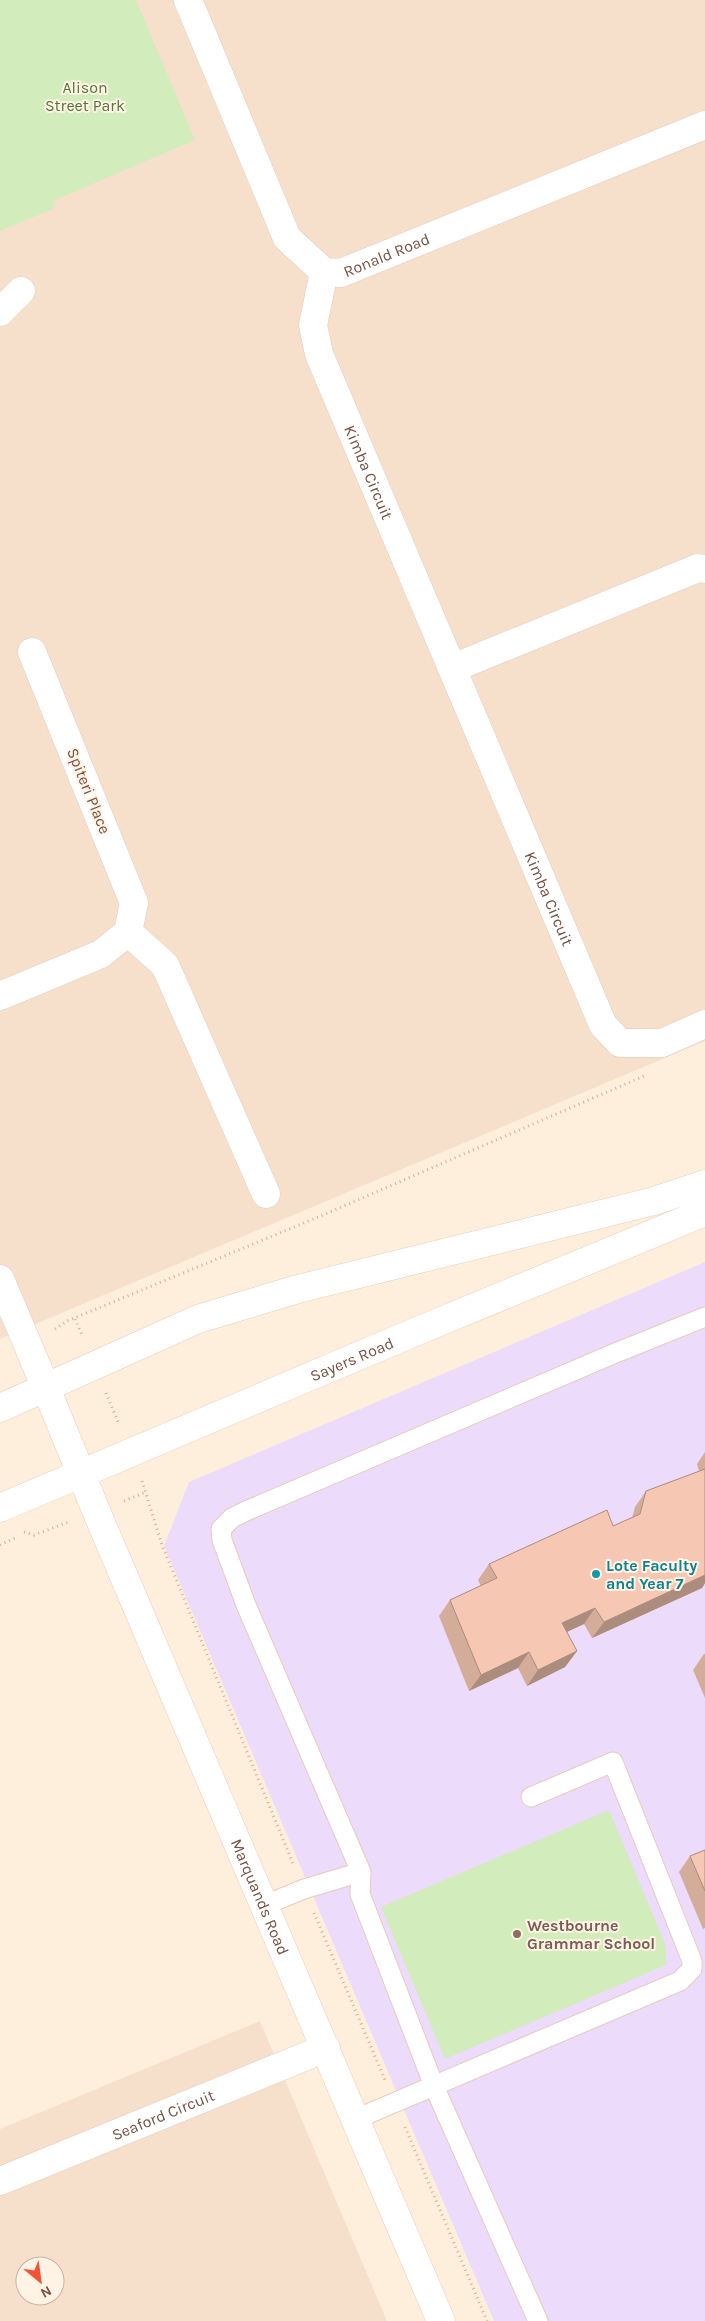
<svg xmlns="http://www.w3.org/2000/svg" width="705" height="2321" viewBox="0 0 705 2321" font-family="Karla,sans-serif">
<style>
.residential{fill:#f6e0cb;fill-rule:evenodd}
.education{fill:#ecdbfa}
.green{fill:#d3ecbb}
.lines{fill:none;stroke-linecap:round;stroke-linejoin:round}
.lane-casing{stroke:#e5ccbc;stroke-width:21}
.street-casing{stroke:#e5ccbc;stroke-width:29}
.secondary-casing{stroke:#eaccb8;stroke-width:29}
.path{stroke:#daab96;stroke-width:3;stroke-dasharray:1 4;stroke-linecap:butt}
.lane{stroke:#fff;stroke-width:19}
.street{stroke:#fff;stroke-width:28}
.secondary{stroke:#fff;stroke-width:28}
.wall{fill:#d4ac9a}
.shaded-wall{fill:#ac8c7d}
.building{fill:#f6c8b3;stroke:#ac8c7d}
.culture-dot{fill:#0f9aa8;stroke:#fff3e6;stroke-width:2}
.education-dot{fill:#8d6e63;stroke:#fff3e6;stroke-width:2}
.labels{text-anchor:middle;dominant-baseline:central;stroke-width:4;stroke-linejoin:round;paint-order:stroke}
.park-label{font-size:16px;fill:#507739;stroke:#fff3e6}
.street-label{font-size:16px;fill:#765244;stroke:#fff3e6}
.culture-label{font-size:16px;font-weight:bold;fill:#0d838f;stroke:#fff3e6;text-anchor:start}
.education-label{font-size:16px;font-weight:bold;fill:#785e54;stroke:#fff3e6;text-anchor:start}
</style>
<rect width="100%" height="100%" fill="#feefdd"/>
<path class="residential" d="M0,0H705V1041L0,1339Z
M260,2021L387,2321H0V2129ZM25,2266H55V2296H25Z"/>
<path class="education" d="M705,1262V2321H494L164,1546L189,1482Z"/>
<path class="green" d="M0,0H136L195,140L53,201L55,208L0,231Z
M609,1810L666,1946V1965L445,2059L381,1907Z"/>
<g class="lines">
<defs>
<path id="lane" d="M265,1905L304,1889L361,1872
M356,2119L680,1981L692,1969V1961L613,1762L531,1797
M538,2321L434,2086L360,1894L361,1872L246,1605L222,1540L221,1529L232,1518L246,1511L613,1354L705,1317"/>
<g id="street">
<path id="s1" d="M188,0L287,238L324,272L341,273L705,125"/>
<path id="s2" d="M324,272L313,325L319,354L603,1025L620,1043H662L705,1024"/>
<path d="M0,312L21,291"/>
<path d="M453,668L698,568L705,569"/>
<path d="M128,932L165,965L266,1194"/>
<path d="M0,996L101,954L128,932L134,903L32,652"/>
<path d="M0,1279L46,1388"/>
<path id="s3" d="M0,2181L326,2048"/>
</g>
<g id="secondary">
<path id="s4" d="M46,1388L102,1525L441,2321"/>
<path d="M0,1408L198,1319L298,1289L654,1201L705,1184"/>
<path id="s5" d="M0,1508L415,1332L705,1212"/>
</g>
</defs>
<use href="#lane" class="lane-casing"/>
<use href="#street" class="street-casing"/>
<use href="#secondary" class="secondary-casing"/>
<path class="path" d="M75,1319L83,1337
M55,1329L67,1321L316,1218L644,1076
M106,1393L119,1424
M142,1481L162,1545L294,1866
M124,1501L146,1492
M24,1532L34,1535L69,1522
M0,1545L15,1538
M314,1913L385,2080
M405,2127L487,2321"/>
<use href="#lane" class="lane"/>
<use href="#street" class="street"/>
<use href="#secondary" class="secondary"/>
</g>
<path class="wall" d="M705,1452V1583L702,1588L592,1638L584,1624L567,1632L577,1651L565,1667L527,1686L518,1668L469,1691L439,1616L450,1600L481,1586L478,1580L489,1564L613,1526L632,1518L635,1507L646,1491L699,1471L697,1464Z
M704,1654H705V1698L693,1670Z
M705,1850V1928L703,1929L679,1872L690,1856Z"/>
<path class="shaded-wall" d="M705,1575V1583L702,1588L592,1638L604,1622Z
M595,1608L584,1624L551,1639L562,1623Z
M577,1651L565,1667L527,1686L538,1670Z
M529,1652L518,1668L469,1691L481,1675Z"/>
<path class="building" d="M705,1469V1575L604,1622L595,1608L562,1623L577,1651L538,1670L529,1652L481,1675L450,1600L497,1578L489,1564L607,1510L613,1526L640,1514L646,1491Z
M705,1850V1891L690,1856Z"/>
<circle class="culture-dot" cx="596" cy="1574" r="5"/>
<circle class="education-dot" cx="517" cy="1934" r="5"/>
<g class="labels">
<g class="park-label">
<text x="85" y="87">Alison<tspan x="85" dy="18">Street Park</tspan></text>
</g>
<g class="street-label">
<text stroke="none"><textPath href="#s1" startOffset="374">Ronald Road</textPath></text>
<text stroke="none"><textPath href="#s2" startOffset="212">Kimba Circuit</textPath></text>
<text transform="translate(89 791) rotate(68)">Spiteri Place</text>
<text stroke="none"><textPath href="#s2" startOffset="675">Kimba Circuit</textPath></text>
<text stroke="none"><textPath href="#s5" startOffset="382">Sayers Road</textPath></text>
<text stroke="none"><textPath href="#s4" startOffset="552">Marquands Road</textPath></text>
<text stroke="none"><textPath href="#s3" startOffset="176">Seaford Circuit</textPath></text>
</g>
<g class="culture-label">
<text x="606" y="1565">Lote Faculty<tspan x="606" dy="18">and Year 7</tspan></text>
</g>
<g class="education-label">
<text x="527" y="1925">Westbourne<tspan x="527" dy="18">Grammar School</tspan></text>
</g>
</g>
<g transform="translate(40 2281) rotate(151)"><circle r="24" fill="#fff3e6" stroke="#c8b3a5"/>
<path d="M0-4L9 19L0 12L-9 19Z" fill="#f45237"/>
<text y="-8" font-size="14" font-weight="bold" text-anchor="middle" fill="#765244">N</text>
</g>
</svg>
